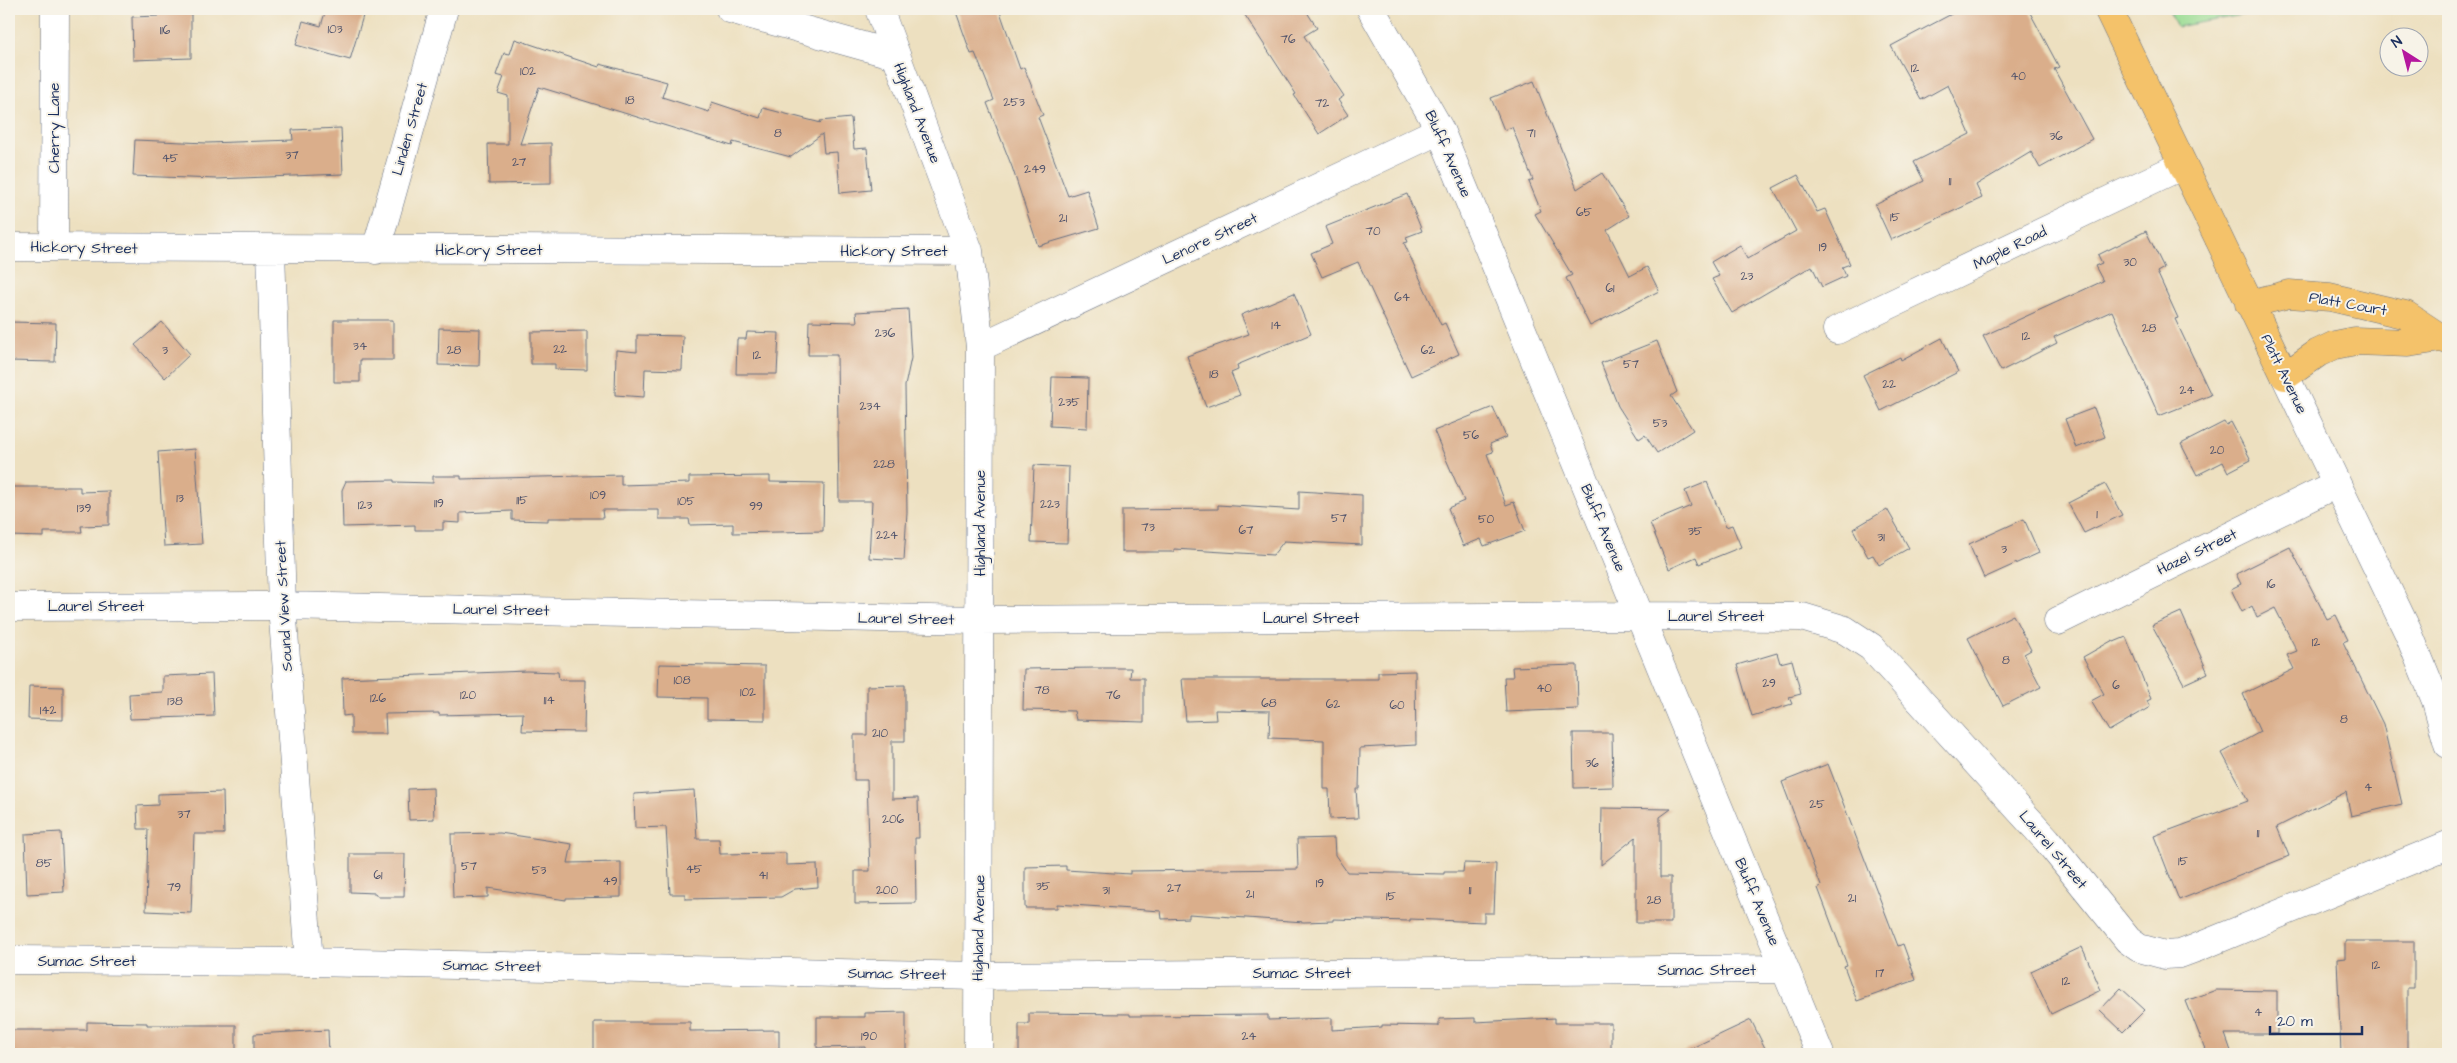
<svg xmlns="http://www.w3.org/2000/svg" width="2457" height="1063" viewBox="0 0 2457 1063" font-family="'Architects Daughter',sans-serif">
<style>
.green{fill:#9cdd94;stroke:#5c8679}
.building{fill:#daae8b}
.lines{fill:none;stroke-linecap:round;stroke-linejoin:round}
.minor-casing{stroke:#646d80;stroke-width:29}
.major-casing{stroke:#646d80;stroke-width:29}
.minor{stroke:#fff;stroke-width:28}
.major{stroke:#f4c26a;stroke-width:28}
.labels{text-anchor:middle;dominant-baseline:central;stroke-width:4;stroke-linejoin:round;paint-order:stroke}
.number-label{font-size:12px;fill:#4b4f69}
.street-label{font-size:15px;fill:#1b2f5e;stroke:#f7f3e8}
</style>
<rect width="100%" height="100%" fill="#f7f3e8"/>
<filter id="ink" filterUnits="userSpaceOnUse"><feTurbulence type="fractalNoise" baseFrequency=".02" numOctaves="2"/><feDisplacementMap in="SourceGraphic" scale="10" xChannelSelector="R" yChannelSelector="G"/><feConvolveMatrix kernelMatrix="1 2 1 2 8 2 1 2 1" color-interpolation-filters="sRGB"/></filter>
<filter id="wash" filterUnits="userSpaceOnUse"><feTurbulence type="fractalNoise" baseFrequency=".0096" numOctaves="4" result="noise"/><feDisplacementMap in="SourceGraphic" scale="20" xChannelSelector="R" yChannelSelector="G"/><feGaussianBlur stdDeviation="1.12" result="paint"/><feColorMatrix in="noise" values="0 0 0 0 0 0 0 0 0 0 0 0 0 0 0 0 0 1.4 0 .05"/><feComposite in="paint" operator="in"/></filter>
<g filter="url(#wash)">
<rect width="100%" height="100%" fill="#ede0c0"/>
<path class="green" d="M2168,9H2275L2177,27Z"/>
<g id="blocks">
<path class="building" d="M158,9H191V58L133,60L132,17L158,16Z
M326,9H365L350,60L296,45L303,21L321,26Z
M955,9H999L1020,69L1024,67L1043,115L1038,117L1068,196L1087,190L1099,228L1038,246L1012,167L987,103L994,100L975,53L971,54Z
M1241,9H1305L1317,28L1304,36L1344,96L1338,100L1348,115L1319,134L1294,95L1296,94Z
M1961,9H2028L2059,67L2054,69L2092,139L2040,168L2031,152L1976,185L1982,198L1891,240L1875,205L1924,181L1914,162L1970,134L1948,85L1921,100L1891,46Z
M515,39L599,67L600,64L667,82L662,97L709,112L712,102L760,118L763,108L821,123L820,121L851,118L854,149L867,148L871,190L840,193L837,152L824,153L822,134L791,157L733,142L732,146L539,87L520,144L551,143V183L489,184L488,144H508V96L498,93L504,77L496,75L504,53L510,54Z
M1534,81L1577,189L1602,173L1629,216L1607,230L1630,276L1647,267L1659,291L1590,326L1566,278L1572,275L1535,214L1541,211L1529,182L1533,180L1512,127L1504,130L1491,98Z
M341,128L343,174L217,179L133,176L135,140L207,143L293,140L292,130Z
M1798,175L1817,212L1825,209L1850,264L1842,267L1846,276L1822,287L1812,266L1732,313L1712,279L1719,276L1711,262L1740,245L1747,259L1796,231L1773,188Z
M1407,194L1422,231L1406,237L1408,242L1404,243L1441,325L1445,323L1459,354L1411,376L1358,262L1322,277L1311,253L1332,244L1325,227Z
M2146,231L2164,268L2157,272L2178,318L2175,319L2211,395L2159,416L2112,311L2054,337L2057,343L2001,371L1983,336L2103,281L2095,266L2102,263L2098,255Z
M1294,293L1311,334L1237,365L1238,370L1231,373L1240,395L1206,407L1187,356L1249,334L1241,315Z
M908,309L911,358L905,386L907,512L904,560L869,558L872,501H839L837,355H808L809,321L857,322L856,312Z
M334,320H393V360H360V382H334Z
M9,322L56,323L55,362L9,361Z
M162,322L190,354L165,378L135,345Z
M439,328L480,329L479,366L438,365Z
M587,331V370L555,369V364H531V332Z
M747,332L779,333L777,374H736L737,339H746Z
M637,335L683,336L682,370L645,369L644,397L615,395L616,350L637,352Z
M1942,338L1958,372L1881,411L1863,375L1900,357L1901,360Z
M1657,341L1677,392L1671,396L1693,430L1657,453L1645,435L1639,439L1618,406L1601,363Z
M1052,377L1088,378L1087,428L1050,426Z
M1493,407L1506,437L1490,444L1493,452L1487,454L1506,505L1514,502L1525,531L1484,546L1481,539L1463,546L1448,508L1464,501L1434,431Z
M2094,408L2105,437L2076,448L2065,419Z
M2224,422L2226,425L2231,422L2251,460L2228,472L2223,462L2197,475L2181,444Z
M195,449L202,544L164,546L158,452Z
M1034,465L1069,467L1067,543L1031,542Z
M621,475V485L689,483V477L770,476V482L824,483L823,531L733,533V524L690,525L689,519H659V510H602L603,518H548V521L512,520V511L460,513V523L443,522V530H415V525L343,527L342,490L346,481L394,480V482L433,483V476H461V479Z
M1707,482L1726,527L1732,525L1741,547L1699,564L1696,557L1669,569L1650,523L1691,506L1685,491Z
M2105,484L2122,515L2084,533L2068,503Z
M9,487H80V492L109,491V525L81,526L82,532H44V537L9,536Z
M1299,491L1362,495V545L1284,541L1273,555L1174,549V552H1122V510L1218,509V505L1299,510Z
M1887,509L1909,548L1879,565L1873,555L1868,557L1853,529Z
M2024,519L2039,553L1984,578L1969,544Z
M2290,547L2327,619L2336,615L2348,640L2343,642L2383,724L2402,804L2351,816L2346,792L2277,827L2289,856L2179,900L2154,836L2248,801L2222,753L2260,732L2243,694L2294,669L2287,655L2297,651L2275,608L2257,617L2252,606L2242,612L2231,589L2241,584L2236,574Z
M2181,612L2208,673L2184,684L2152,625Z
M2013,615L2031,650L2024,654L2041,687L2003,706L1968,638Z
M2126,637L2151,699L2147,701L2150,707L2109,731L2091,701L2104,694L2083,657L2113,640L2114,642Z
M1777,653L1780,663L1792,660L1801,694L1789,697L1792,704L1752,716L1737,665Z
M659,664L765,666V720L707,719V698L658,697Z
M1577,665L1578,709L1506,712L1504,677H1513L1512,667Z
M1097,668H1131L1130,678H1144V722L1076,720L1074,711L1023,710L1024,669Z
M527,671L558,672L559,680H585L584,732L522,731L523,713L439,715V713L385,714L386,734H351V715L343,716L342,678Z
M1415,671L1416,745L1360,748L1359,789H1356L1358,818L1330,819L1329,789H1324V740L1269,738L1270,711L1215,710L1216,720L1186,721L1182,679H1378V672Z
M212,674L214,716L130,719L129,694L163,692V676Z
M905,685V741H892V799L918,798L919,838H915L916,903L855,904V871H870L867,780H854V735H867V686Z
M29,686L63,687V720L28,719Z
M1573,733H1612L1613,787L1574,788Z
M1828,764L1898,946L1903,944L1916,980L1857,1001L1844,966L1847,965L1818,888L1821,886L1782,782Z
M433,788L434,819L409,820L408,789Z
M694,790L697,839H719L720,854L786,853V865L817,864L818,887L795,889L781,897L685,899V894H670L666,827L635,828L634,794Z
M223,792L224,834H194L191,913L146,911L148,829H138L137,806L158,805V794Z
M1602,808L1671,809L1660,817V877H1671V923H1636V837L1601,865Z
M61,832L64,892L27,894L25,834Z
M500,833L572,844L568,863L621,862V897L566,898V900L488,888V897L453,898L451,834Z
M1334,838L1335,855L1347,872L1444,874V872H1463L1464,863L1496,864L1494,913H1484V922L1410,919V921L1333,919V921L1304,922L1189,914V918L1162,919L1161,911L1057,904V908H1025V867L1066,866V870L1130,874V871L1298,869L1297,839Z
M350,854H405L404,897H378L375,893L350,892Z
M2345,941H2414V988H2407V1054H2341L2337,959L2345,958Z
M2082,947L2101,990L2051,1014L2031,971Z
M2121,988L2145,1010L2123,1032L2100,1010Z
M2216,990L2277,991V1034H2225L2232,1054H2207L2186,1001Z
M906,1012V1054H865V1047L817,1048V1017H865V1013Z
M1029,1013L1130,1014V1016L1268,1015V1020L1332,1018V1030L1382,1027V1025L1439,1026V1019L1475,1018V1022L1555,1018V1023H1611V1054H1019V1024H1029Z
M1751,1020L1768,1054H1679Z
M87,1022L147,1023V1025H236V1054H9V1030H87Z
M594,1022H690V1031L779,1030V1054H594Z
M328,1030L329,1054H254V1034Z"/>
</g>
</g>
<g filter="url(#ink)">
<use href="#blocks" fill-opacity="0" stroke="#646d80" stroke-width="1"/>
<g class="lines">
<defs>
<path id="minor" d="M730,9L895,55
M879,9L969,251L980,347L978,1054
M1371,9L1440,130L1820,1054
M9,247L969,251
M54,247L55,9
M271,250L282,606L309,962
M376,250L444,9
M1837,330L2183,165
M980,347L1440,130
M2285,376L2408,632L2436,701L2448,744
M9,607L282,606L979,620L1640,616L1802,617L1845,630L1871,647L2047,840L2128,940L2139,948L2165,955L2180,954L2196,948L2448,845
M2058,621L2336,484
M9,960L309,962L978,976L1785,969"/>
<path id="major" d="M2108,9L2285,376L2318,353L2335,345L2355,341L2408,343L2441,338
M2249,304L2289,294L2330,297L2406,315L2441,338L2448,340"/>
</defs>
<use href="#minor" class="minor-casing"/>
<use href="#major" class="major-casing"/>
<use href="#minor" class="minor"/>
<use href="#major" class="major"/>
</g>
</g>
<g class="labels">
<g class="number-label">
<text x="335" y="29">103</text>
<text x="165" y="30">116</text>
<text x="1288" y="39">76</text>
<text x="1915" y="68">12</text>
<text x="528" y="71">102</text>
<text x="2018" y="76">40</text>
<text x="630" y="100">18</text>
<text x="1014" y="102">253</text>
<text x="1322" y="103">72</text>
<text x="778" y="133">8</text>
<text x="1531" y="133">71</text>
<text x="2056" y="136">36</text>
<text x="292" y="155">37</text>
<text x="170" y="158">45</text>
<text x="519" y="162">27</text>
<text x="1035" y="169">249</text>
<text x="1950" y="181">11</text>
<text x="1584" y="212">65</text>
<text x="1895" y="217">15</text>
<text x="1063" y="218">21</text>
<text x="1373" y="231">70</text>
<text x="1823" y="247">19</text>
<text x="2130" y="262">30</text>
<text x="1747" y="276">23</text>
<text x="1610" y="288">61</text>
<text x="1402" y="297">64</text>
<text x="1276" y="325">14</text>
<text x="2149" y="328">28</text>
<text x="885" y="333">236</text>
<text x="2026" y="336">12</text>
<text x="360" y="346">34</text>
<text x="560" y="349">22</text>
<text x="165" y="350">3</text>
<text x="454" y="350">28</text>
<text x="1428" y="350">62</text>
<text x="757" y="355">12</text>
<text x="1631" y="364">57</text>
<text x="1214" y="374">18</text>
<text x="1889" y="384">22</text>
<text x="2187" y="390">24</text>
<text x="1069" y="402">235</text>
<text x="870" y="406">234</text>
<text x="1660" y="423">53</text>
<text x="1471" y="435">56</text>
<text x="2217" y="450">20</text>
<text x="884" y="464">228</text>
<text x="598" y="495">109</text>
<text x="180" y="498">13</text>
<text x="522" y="500">115</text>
<text x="686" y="501">105</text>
<text x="439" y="503">119</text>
<text x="1050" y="504">223</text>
<text x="365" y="505">123</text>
<text x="756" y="506">99</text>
<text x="84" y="508">139</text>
<text x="2097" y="514">1</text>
<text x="1339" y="518">57</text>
<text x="1486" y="519">50</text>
<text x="1148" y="527">73</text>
<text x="1246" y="530">67</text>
<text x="1695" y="531">35</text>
<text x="887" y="535">224</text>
<text x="1881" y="537">31</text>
<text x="2004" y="549">3</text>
<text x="2271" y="584">16</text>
<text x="2316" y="642">12</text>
<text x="2006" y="660">8</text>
<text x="682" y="680">108</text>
<text x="1769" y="683">29</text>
<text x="2116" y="685">6</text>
<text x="1544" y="688">40</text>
<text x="1042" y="690">78</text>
<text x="748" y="692">102</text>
<text x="468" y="695">120</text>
<text x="1113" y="695">76</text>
<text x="378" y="698">126</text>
<text x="549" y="700">114</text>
<text x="175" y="701">138</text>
<text x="1269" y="703">68</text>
<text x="1333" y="704">62</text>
<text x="1397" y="705">60</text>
<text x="48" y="710">142</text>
<text x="2344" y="719">8</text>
<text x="880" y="733">210</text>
<text x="1592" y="763">36</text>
<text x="2368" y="787">4</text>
<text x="1817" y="804">25</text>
<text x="184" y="814">37</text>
<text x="893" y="819">206</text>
<text x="2258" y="833">11</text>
<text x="2183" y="861">15</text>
<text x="44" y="863">85</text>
<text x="469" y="866">57</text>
<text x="694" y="869">45</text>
<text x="539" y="870">53</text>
<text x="378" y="875">61</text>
<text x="763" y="875">41</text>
<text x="610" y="881">49</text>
<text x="1320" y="883">19</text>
<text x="1043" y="886">35</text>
<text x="174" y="887">79</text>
<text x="1174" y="888">27</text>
<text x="887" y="890">200</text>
<text x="1106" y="890">31</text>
<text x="1470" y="890">11</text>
<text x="1250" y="894">21</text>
<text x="1391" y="896">15</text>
<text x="1852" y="898">21</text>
<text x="1654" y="900">28</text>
<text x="2376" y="965">12</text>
<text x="1880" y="973">17</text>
<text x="2066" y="981">12</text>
<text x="2258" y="1012">4</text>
<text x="869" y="1036">190</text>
<text x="1249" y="1036">24</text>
</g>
<g class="street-label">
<text transform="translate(917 113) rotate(69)">Highland Avenue</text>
<text transform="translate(54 128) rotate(-90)">Cherry Lane</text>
<text transform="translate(410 129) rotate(-74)">Linden Street</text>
<text transform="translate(1448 154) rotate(66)">Bluff Avenue</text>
<text transform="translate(1210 239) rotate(-25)">Lenore Street</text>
<text transform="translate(84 248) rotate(1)">Hickory Street</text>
<text transform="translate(2010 248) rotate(-26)">Maple Road</text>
<text x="489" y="250">Hickory Street</text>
<text x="894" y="251">Hickory Street</text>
<text transform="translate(2348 304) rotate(10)">Platt Court</text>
<text transform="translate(2284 374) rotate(64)">Platt Avenue</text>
<text transform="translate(980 523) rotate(-90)">Highland Avenue</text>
<text transform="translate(1603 528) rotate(67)">Bluff Avenue</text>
<text transform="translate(2197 552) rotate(-26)">Hazel Street</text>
<text x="96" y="606">Laurel Street</text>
<text transform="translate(284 606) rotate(-93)">Sound View Street</text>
<text transform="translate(501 610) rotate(1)">Laurel Street</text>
<text x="1716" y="616">Laurel Street</text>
<text x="1311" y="618">Laurel Street</text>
<text transform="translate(906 619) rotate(1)">Laurel Street</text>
<text transform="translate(2053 850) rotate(50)">Laurel Street</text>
<text transform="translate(1757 902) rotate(67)">Bluff Avenue</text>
<text transform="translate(979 928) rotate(-89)">Highland Avenue</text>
<text x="87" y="961">Sumac Street</text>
<text transform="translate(492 966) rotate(1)">Sumac Street</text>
<text x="1707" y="970">Sumac Street</text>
<text x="1302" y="973">Sumac Street</text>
<text transform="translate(897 974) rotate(1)">Sumac Street</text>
</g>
</g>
<rect width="2457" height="1063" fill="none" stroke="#f7f3e8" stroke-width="30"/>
<g transform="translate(2404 52) rotate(324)"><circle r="24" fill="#f7f3e8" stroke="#9fa5b1"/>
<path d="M0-4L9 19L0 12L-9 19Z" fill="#b5179e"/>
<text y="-8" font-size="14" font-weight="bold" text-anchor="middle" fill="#1b2f5e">N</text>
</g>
<path d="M2270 1026v8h92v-8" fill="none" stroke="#1b2f5e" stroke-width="2.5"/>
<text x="2277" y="1026" font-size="15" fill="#1b2f5e" stroke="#f7f3e8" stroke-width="4" paint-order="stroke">20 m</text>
</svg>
